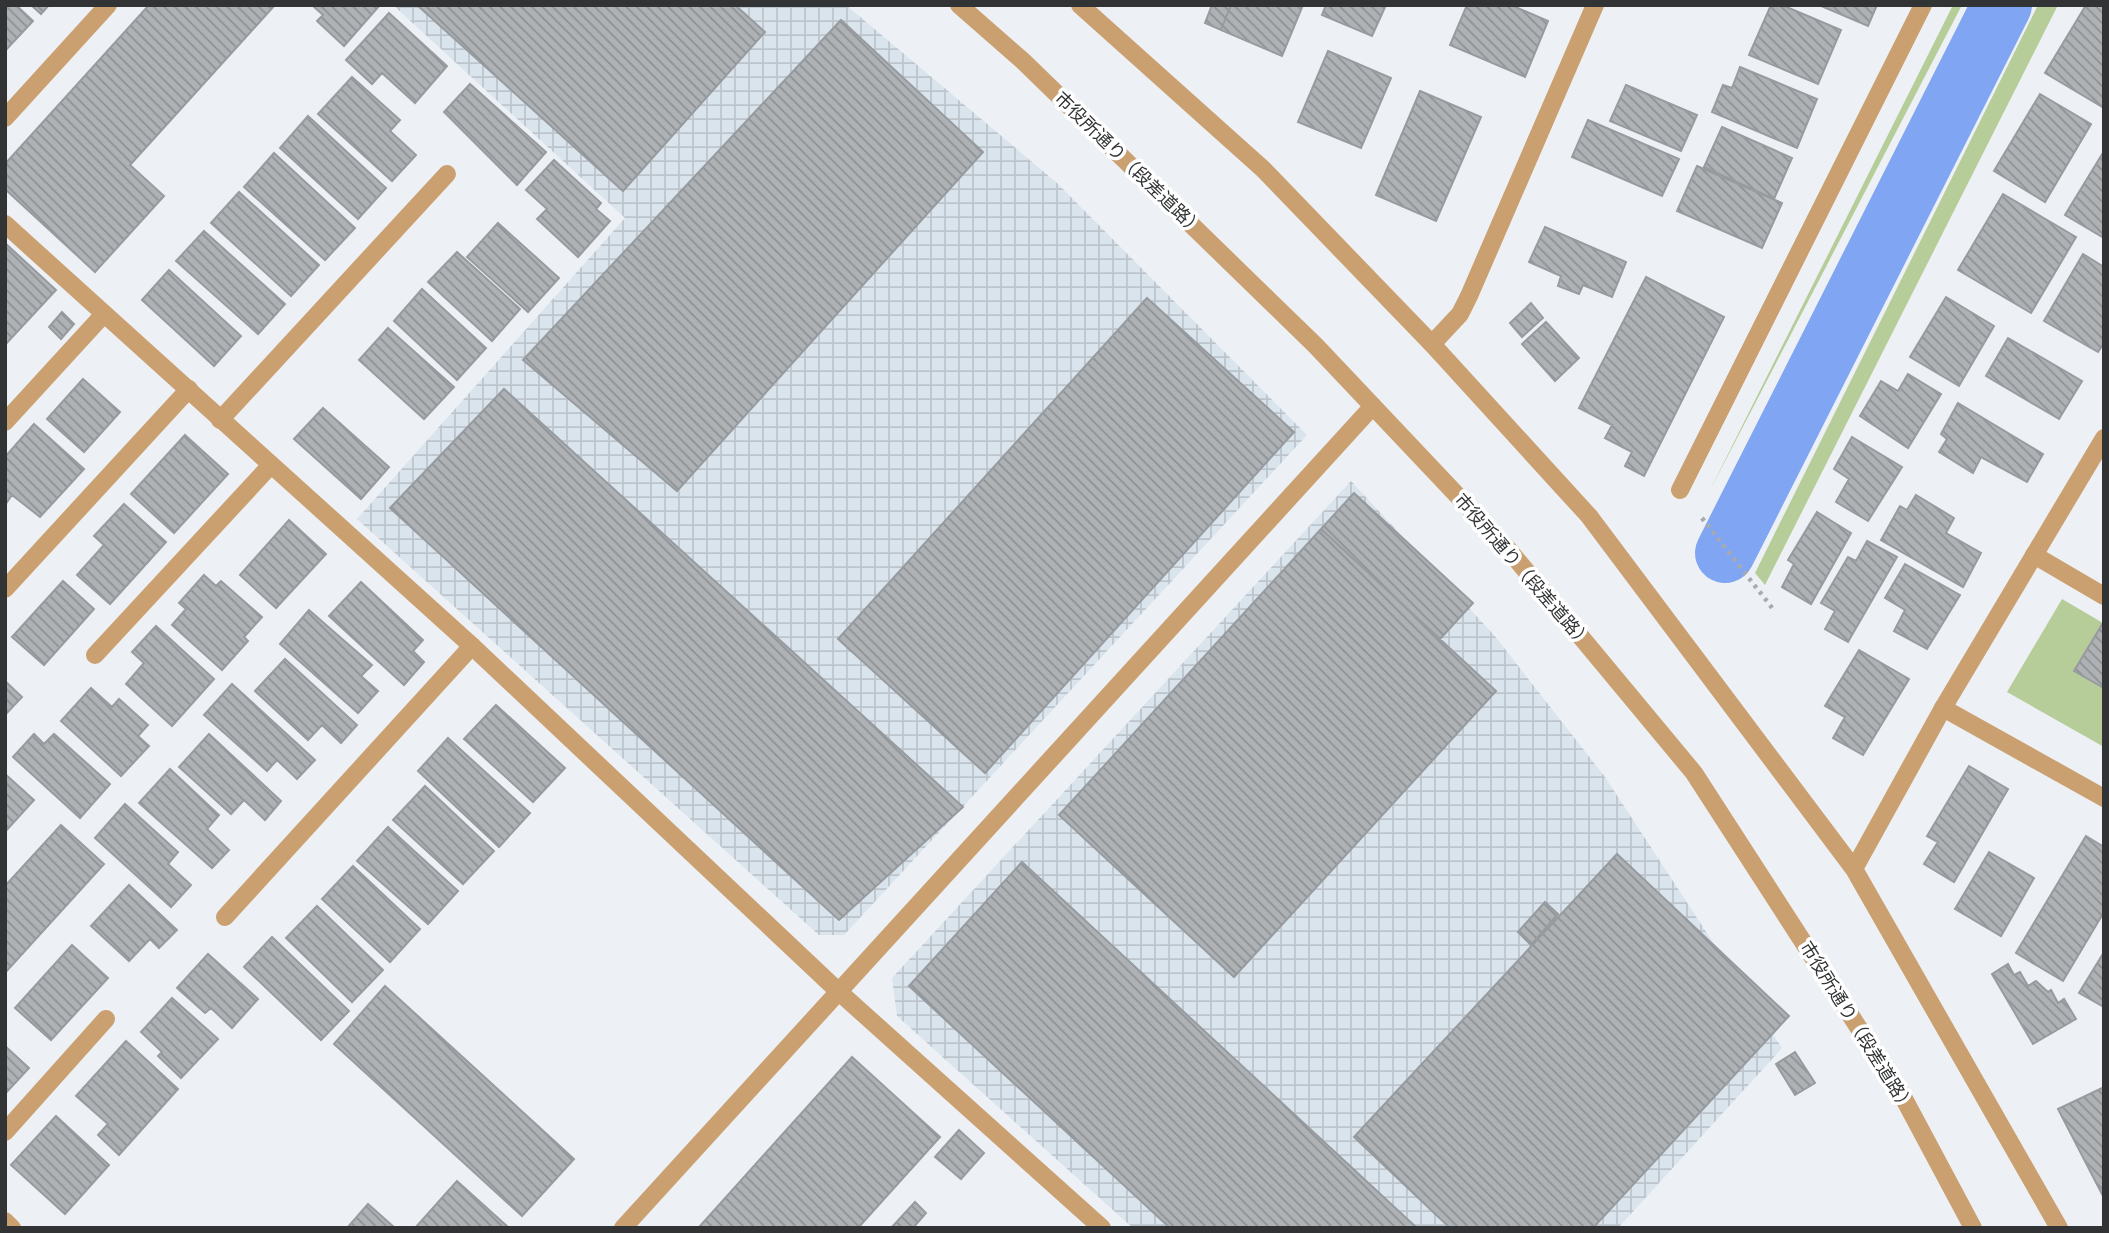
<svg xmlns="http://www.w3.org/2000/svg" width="2109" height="1233" viewBox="0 0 2109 1233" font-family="'Times New Roman','Noto Sans JP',serif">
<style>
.industrial{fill:url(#industrial-grid)}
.green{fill:#b6cd99}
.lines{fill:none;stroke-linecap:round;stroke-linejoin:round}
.canal{stroke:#80a5f2;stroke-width:60}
.building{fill:url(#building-back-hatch);stroke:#979b9f;stroke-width:2}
.path{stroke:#a8abae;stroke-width:4.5;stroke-dasharray:3.5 5;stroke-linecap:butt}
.service{stroke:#caa071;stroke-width:18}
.minor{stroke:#caa071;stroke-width:18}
.tertiary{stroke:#caa071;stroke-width:18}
.labels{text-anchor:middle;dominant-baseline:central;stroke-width:7;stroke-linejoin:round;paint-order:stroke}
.street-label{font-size:18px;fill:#313334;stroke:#fff}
</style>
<defs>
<pattern id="industrial-grid" width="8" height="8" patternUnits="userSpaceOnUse" patternTransform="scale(1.75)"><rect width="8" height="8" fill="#dae4ed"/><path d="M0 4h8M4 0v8" fill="none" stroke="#bcc4cc"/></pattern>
<pattern id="building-back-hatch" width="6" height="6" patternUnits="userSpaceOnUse" patternTransform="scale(1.75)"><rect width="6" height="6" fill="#aeb2b5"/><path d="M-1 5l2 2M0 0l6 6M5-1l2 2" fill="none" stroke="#8e9194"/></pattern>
</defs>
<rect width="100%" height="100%" fill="#edf1f5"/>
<path class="industrial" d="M393,5H846L1057,183L1307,435L844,935H819L357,519L625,218Z
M1351,481L1494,635L1605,777L1782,1048L1618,1228H1133L897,1016L892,978Z"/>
<path class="green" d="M1953,5H1962L1708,494Z
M2038,5H2058L1765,585L1755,573Z
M2062,599L2103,623L2074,671L2104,688V747L2007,692Z"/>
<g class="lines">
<path class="canal" d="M1725,553L2002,5"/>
</g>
<path class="building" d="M5,5H16L33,21L5,51Z
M31,5H49L41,14Z
M149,5H275L130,165L164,196L95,272L5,189V164Z
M312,5H380L344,46L317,21L323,15Z
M417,5H735L765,32L623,191Z
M1212,5H1231L1221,30L1205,23Z
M1231,5H1303L1282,56L1221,30Z
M1326,5H1386L1372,36L1322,15Z
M1467,5H1511L1548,21L1525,77L1450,45Z
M1771,5H1782L1841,30L1818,84L1749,55Z
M1819,5H1877L1868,26Z
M2086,5H2104V108L2045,73Z
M389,13L447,66L415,103L382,73L372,84L346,60Z
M841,20L983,152L677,491L523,360Z
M1328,51L1391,78L1361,148L1298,122Z
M1740,67L1817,99L1797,148L1712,112L1723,85L1732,88Z
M352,77L400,120L390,131L416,155L392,181L318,114Z
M470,84L546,152L517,185L444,112Z
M1626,85L1697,115L1681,151L1610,121Z
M1420,91L1481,117L1436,221L1376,195Z
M2040,94L2091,124L2045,202L1994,171Z
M308,116L386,188L358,219L280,148Z
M1588,120L1679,159L1662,196L1572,157Z
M1722,127L1792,158L1774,199L1704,167Z
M2104,151V238L2065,215Z
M274,153L355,228L325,260L244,187Z
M554,160L601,203L596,209L610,221L578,257L537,219L547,209L526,190Z
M1697,166L1782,203L1762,248L1677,211Z
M239,192L319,265L291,296L211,223Z
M2003,194L2076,237L2031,313L1958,270Z
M498,223L559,278L528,312L467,257Z
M1545,227L1626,262L1612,297L1583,285L1579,294L1558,286L1561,276L1529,262Z
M204,231L285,304L258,334L176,261Z
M5,243L56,290L5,345Z
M457,252L520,309L492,341L428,282Z
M2083,254L2104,267V343L2098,352L2044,321Z
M169,270L241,336L214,366L142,300Z
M1646,277L1724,317L1644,476L1625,466L1632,452L1605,438L1612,425L1579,408Z
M422,289L486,348L457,380L394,321Z
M1946,297L1994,326L1959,386L1910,357Z
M1147,298L1294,432L985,773L838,639Z
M1531,303L1543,318L1522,337L1510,323Z
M62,312L74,324L61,339L49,327Z
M1546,322L1579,358L1555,381L1522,344Z
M388,328L454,387L424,419L359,360Z
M2008,338L2082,381L2059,419L1986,376Z
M1908,374L1941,394L1908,448L1860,416L1881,381L1898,391Z
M83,379L120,412L84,452L47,419Z
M504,389L963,807L839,920L390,508Z
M1958,403L2043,454L2027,482L1981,457L1973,473L1939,452L1947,439L1941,434Z
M323,408L389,467L361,499L294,439Z
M34,424L84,469L40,517L12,495L5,505V457Z
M185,435L228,474L174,533L131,494Z
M1852,437L1902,467L1868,521L1836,502L1849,479L1834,469Z
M1354,493L1473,603L1440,639L1321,529Z
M1916,495L1954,518L1946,533L1981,553L1963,587L1881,540L1900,506L1907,510Z
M124,504L166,542L110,604L77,575L104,545L94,536Z
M1817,512L1851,533L1811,604L1782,587L1794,564L1788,560Z
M289,520L326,554L276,608L240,575Z
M1321,529L1496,691L1234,977L1059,815Z
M1867,541L1897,557L1848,642L1825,629L1835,611L1821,603L1848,557L1856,561Z
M1905,564L1960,595L1927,649L1894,631L1905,610L1885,598Z
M204,575L216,586L221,581L262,617L244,637L248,641L222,670L172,625L186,609L179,603Z
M63,581L94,609L44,665L12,637Z
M361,582L423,640L413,651L424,662L404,685L329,616Z
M309,610L372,665L361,676L378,691L358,713L280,644Z
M2103,623H2104V688L2074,671Z
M156,626L214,679L172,726L126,684L144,663L132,652Z
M1859,650L1909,679L1863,755L1833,738L1845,717L1825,706Z
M285,659L357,725L341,743L322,725L308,740L255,691Z
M5,681L22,697L5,715Z
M232,684L315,760L297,779L277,760L267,771L204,715Z
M91,688L112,707L119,699L148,725L138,736L149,746L121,776L61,721Z
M496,705L565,768L533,802L464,739Z
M34,734L44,744L54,734L110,784L80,818L13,757Z
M209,734L281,801L265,820L244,800L231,814L179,767Z
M448,738L530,813L499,847L418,771Z
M1969,766L2008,789L1954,882L1924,864L1938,842L1927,836Z
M170,769L219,815L207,829L229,850L212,868L139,803Z
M5,774L34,800L5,832Z
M425,786L494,851L463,884L393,820Z
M125,804L178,852L168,864L191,885L171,907L95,838Z
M61,825L104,864L5,973V886Z
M388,827L458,891L428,924L357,861Z
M2086,836L2104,847V912L2063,981L2016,953Z
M1989,852L2034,878L2001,936L1955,909Z
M1617,854L1789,1016L1593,1228H1450L1354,1137Z
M1022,862L1417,1228H1170L909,986Z
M353,866L420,929L390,962L322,899Z
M129,885L177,930L159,948L150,939L129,961L91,926Z
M1545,902L1558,914L1531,945L1518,932Z
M317,906L383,970L352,1002L286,938Z
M272,937L349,1011L321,1040L244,967Z
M72,945L108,978L51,1040L15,1008Z
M2104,952V1007L2079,993Z
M208,954L258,999L232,1028L211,1008L205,1013L177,988Z
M2008,964L2014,975L2020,972L2028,986L2036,981L2048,992L2051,990L2058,1003L2064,999L2076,1019L2033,1044L1992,974Z
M385,986L574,1159L522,1216L334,1044Z
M172,998L218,1039L181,1078L158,1056L162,1052L141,1032Z
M126,1041L178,1089L119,1155L98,1135L108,1124L76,1096Z
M5,1046L29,1068L5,1094Z
M1795,1052L1815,1083L1795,1095L1776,1064Z
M852,1057L940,1137L858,1228H702L700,1226Z
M2104,1087V1198L2058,1109Z
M56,1116L109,1165L65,1214L11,1165Z
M959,1130L984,1153L961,1179L935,1157Z
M457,1181L509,1228H415Z
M915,1202L926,1213L913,1228H891Z
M368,1204L395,1228H347Z"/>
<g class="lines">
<path class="path" d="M1702,518L1773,609"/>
<path class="service" d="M220,420L447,174
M5,422L104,314
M5,589L189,389
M95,655L271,465
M225,917L472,646
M5,1132L106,1019"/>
<path class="minor" d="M5,118L108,5
M5,224L472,646L838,991L1102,1228
M1432,344L1460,314L1469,296L1595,5
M1680,490L1923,5
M2034,555L2104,596
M1943,708L2104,798
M5,1221L12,1228"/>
<path class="tertiary" d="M959,5L1023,61L1316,346L1507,548L1694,773L1902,1095L1973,1228
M1080,5L1263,169L1432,344L1589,516L1854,869L2059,1228
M1854,869L1943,708L2104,438
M623,1228L1373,406"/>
</g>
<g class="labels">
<g class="street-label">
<text transform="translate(1129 164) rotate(44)">市役所通り（段差道路）</text>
<text transform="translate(1523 571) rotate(49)">市役所通り（段差道路）</text>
<text transform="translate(1857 1027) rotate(58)">市役所通り（段差道路）</text>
</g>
</g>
<rect width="2109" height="1233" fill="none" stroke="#313334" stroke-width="14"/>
</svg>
